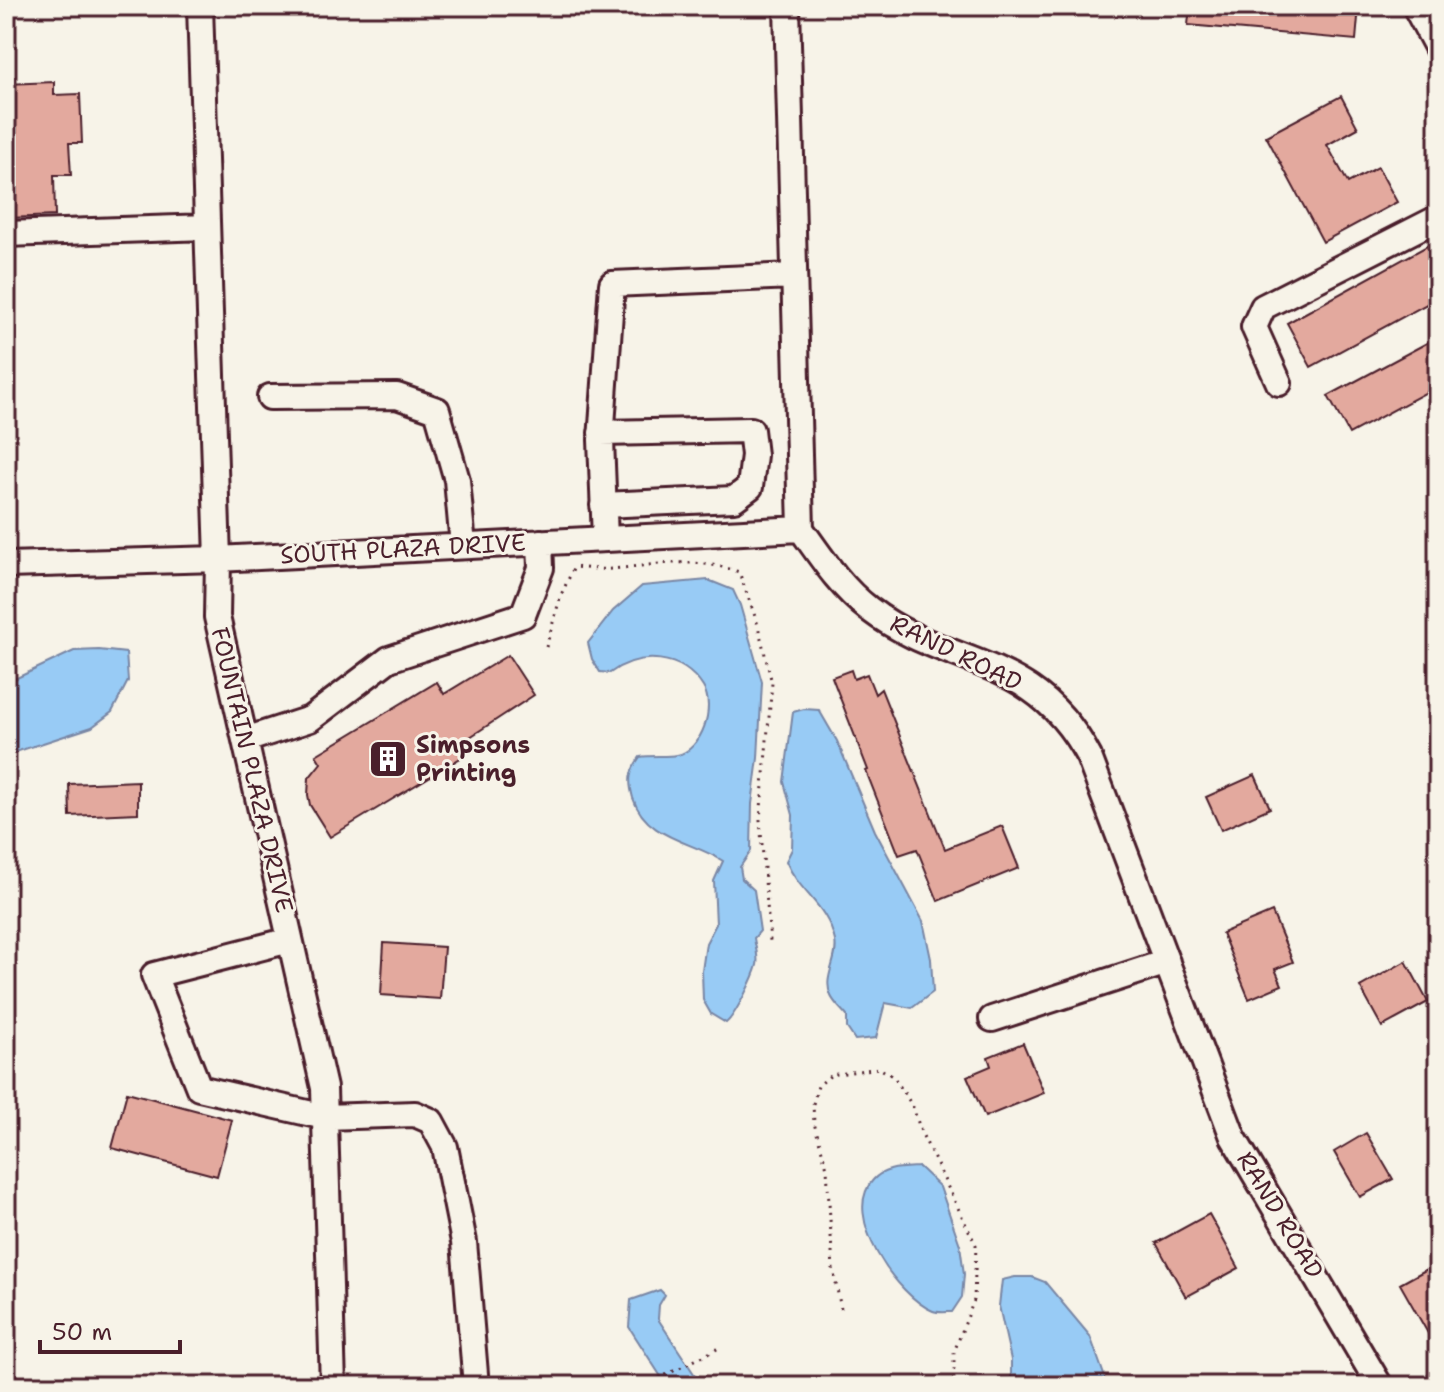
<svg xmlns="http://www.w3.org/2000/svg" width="1444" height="1392" viewBox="0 0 1444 1392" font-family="'Shantell Sans',sans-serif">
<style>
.water{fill:#98cbf5;stroke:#7986a4;stroke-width:2}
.building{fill:#e3a99e;stroke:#4a1f2b;stroke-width:2}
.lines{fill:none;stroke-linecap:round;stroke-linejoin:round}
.minor-casing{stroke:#4a1f2b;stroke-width:30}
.path{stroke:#4a1f2b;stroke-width:3;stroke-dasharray:2 6;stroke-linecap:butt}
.minor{stroke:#f7f3e8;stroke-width:24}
.labels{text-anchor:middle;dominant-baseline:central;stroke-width:6;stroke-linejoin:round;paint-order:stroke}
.street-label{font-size:24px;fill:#4a1f2b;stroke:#f7f3e8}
.poi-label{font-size:24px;font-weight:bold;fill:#4a1f2b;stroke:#f7f3e8;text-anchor:start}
</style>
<rect width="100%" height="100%" fill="#f7f3e8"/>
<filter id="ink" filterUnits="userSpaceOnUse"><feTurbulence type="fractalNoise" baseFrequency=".0125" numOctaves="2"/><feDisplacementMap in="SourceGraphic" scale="16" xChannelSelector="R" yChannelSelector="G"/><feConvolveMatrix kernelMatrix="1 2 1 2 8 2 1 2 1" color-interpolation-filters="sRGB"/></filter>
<g filter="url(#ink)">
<path class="water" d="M708,580L733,590L740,605L762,682L758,758L752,804L751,851L740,867L742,879L754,890L760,931L754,938C755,946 759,957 757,965C754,977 735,1016 726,1023L711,1014L703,1000L702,971L706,943L716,924L714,881L723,861C692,841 646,839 633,798C628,780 629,772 640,757C652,755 666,757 677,755C702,750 716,707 703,687C682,654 640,651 610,673L600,672L592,659L588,643L613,611L642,586Z
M99,650L126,653L128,681L112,712L92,727L6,755V683L74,651Z
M804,709L819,710L837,741L875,831L923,921L931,959L933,992L912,1008L885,1003L876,1038L855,1040L847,1028V1016C842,1010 834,1003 831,996C822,977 839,960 835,941C827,904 799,893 786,861L792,849L793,815L784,782L793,712Z
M919,1167L940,1187L960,1245L964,1274L962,1297L952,1312C946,1312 938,1313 933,1311C898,1297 840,1215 873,1180C884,1167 903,1168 919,1167Z
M1015,1277H1032L1045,1282L1090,1336L1104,1375L1105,1386H1011V1360L999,1306L1002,1280Z
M660,1290L665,1295L659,1305L658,1319L702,1386H667L629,1327L631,1300Z"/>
<path class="building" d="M1190,6H1359L1356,40L1188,25Z
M54,82V95L80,94L82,143H69L71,175H54L55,216L8,218L6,84Z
M1341,96L1358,128L1327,145L1348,183L1378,167L1397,202L1323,242L1266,136Z
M1438,240V298L1311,367L1287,323Z
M1438,337V386L1349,434L1328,396Z
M508,655L534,695L470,737L477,748L330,837L310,805L308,795L309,778L321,763L316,755L437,682L444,694Z
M851,670L854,679L867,674L875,694L881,689L945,849L1002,826L1019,868L938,901L917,849L899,855L866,771L868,770L832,677Z
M1255,775L1270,808L1221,830L1206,797Z
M138,781V813L70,816L69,784Z
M1272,912L1293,962L1275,969L1282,985L1249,999L1222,933Z
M384,943L444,947L440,999L381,995Z
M1406,961L1428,1002L1382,1027L1360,987Z
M1023,1043L1044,1093L985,1117L967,1076L991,1066L988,1057Z
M127,1092L232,1120L217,1176L112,1148Z
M1366,1133L1393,1179L1360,1197L1334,1152Z
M1209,1214L1239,1268L1186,1297L1156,1243Z
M1438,1263V1351L1400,1284Z"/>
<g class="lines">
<defs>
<path id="minor" d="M200,6L218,559L217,617L324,1088L333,1386
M787,6L801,529C821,557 841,588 869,609C949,670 1034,652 1089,757L1233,1137L1380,1386
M1415,6L1438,49
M6,234L207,227
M1279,383L1254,327L1263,307L1438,218
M270,397L397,396L437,410L457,480L463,546
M601,433L751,430L754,455L750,487L734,499L603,505
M605,539L601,440L612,284L794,276
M6,565L218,559L801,529
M245,740L310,719L389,659L523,615L541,568L540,542
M290,940L154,975L199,1088L325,1117L415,1114L431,1121L445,1147L464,1242L476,1386
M992,1019L1167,962"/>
</defs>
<use href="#minor" class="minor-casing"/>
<path class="path" d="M546,647L561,595L574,567C587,568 600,570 612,569C657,565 694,556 739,572L757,622L772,683L760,820L770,941
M841,1309L833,1269L827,1168L814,1123L813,1104L818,1086L831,1075L879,1068L894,1077L913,1107L921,1132L976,1245L974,1300L954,1352V1386
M644,1386L719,1348"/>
<use href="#minor" class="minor"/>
</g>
</g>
<defs>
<symbol id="building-square" viewBox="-11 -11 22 22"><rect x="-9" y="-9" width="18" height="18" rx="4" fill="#4a1f2b" stroke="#f7f3e8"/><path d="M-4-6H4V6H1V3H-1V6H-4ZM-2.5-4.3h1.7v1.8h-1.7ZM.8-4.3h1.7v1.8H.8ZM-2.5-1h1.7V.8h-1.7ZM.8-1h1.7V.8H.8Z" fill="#fff"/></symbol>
</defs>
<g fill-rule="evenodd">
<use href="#building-square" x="366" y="737" width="44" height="44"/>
</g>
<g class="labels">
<g class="street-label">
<text transform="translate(403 549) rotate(-3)">SOUTH PLAZA DRIVE</text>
<text transform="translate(956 653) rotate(26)">RAND ROAD</text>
<text transform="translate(252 770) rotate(77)">FOUNTAIN PLAZA DRIVE</text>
<text transform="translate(1280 1215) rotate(59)">RAND ROAD</text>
</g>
<g class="poi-label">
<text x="416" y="745">Simpsons<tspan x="416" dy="28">Printing</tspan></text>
</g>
</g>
<rect width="1444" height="1392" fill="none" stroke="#f7f3e8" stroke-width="32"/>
<rect x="16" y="16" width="1412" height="1360" fill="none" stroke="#4a1f2b" stroke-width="3" filter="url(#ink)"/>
<path d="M40 1340v12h140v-12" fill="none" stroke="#4a1f2b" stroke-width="4"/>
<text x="52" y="1340" font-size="24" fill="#4a1f2b" stroke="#f7f3e8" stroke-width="6" paint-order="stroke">50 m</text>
</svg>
